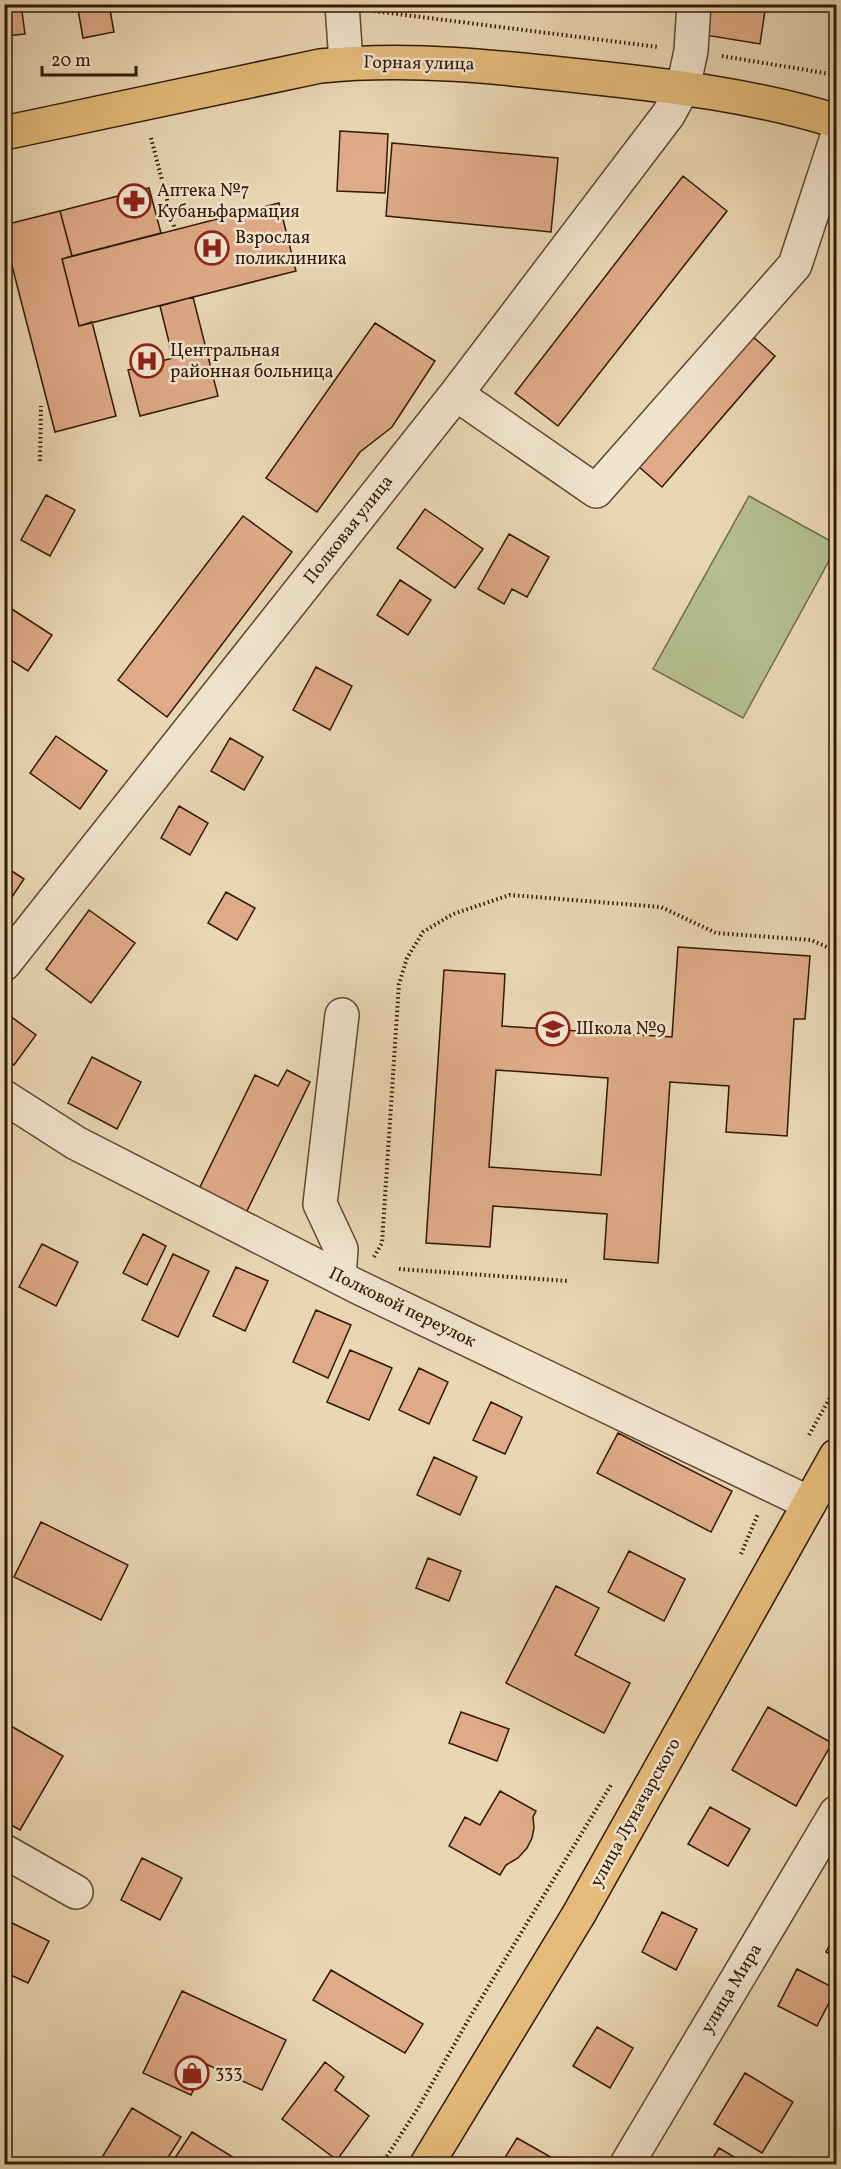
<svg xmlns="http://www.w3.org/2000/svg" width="841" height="2169" viewBox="0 0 841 2169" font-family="Vollkorn,serif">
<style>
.green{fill:#b4be8f;stroke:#726c4a;stroke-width:1.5}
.building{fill:#deaa87;stroke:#311905;stroke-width:1.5;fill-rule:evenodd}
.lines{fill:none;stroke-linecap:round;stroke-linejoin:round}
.minor-casing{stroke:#5f4830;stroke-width:36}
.major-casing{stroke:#311905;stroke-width:36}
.path{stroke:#311905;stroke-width:4;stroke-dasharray:1.5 3;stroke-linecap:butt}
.minor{stroke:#f1e4ce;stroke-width:33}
.major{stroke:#e4bb7a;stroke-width:33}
.labels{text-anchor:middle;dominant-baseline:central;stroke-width:5;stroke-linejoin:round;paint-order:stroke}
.street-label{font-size:18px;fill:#311905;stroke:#f1e4ce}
.poi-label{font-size:18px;fill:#311905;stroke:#f1e4ce;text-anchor:start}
</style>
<rect width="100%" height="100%" fill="#e9d6b3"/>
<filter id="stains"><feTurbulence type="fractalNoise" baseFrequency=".00333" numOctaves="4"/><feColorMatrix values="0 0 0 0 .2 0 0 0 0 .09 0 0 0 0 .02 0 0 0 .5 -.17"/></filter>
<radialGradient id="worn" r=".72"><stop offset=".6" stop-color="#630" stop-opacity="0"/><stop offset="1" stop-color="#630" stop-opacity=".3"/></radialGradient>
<path class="green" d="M749,496L836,544V548L743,718L653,669Z"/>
<path class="building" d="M4,4H21L25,34L4,36Z
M77,4H109L114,32L83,38Z
M697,4H766L760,44L693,33Z
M340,131L388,134L385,193L337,191Z
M392,143L558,158L551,232L386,216Z
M683,176L727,211L558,426L515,393Z
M149,188L161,233L72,256L60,211Z
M279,203L296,271L79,326L62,259Z
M60,211L72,256L62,259L79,326L92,322L116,416L55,432L4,235V225Z
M193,297L218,396L140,416L128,370L173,358L160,306Z
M375,323L435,361L392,427L360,452L317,512L266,478Z
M751,335L775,356L662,487L638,466Z
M46,495L75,510L50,556L21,540Z
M425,509L483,549L455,588L397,548Z
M243,516L292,552L167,717L118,680Z
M509,534L549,557L527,597L512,589L504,604L478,589Z
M400,580L431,600L408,635L377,615Z
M4,604L52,635L28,671L4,656Z
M316,667L352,686L330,730L293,710Z
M56,736L107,771L80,809L30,773Z
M230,738L263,757L244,790L211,771Z
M179,806L208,823L190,855L161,838Z
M4,866L24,879L4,909Z
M226,892L255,908L237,940L208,923Z
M89,910L135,943L91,1003L46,969Z
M678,947L810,956L805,1019H794L787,1136L726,1132L729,1086L670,1082L658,1263L604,1259L607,1214L493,1206L490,1247L426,1243L444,970L505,974L502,1026L672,1037ZM496,1070L608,1078L601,1175L489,1167Z
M10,1016L36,1035L14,1065L4,1059V1023Z
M92,1057L141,1082L117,1129L68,1103Z
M287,1070L310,1082L245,1215L198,1191L255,1075L278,1086Z
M143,1234L166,1246L147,1285L123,1273Z
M4,1239L12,1245L4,1256Z
M42,1244L78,1262L56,1306L19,1287Z
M173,1254L209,1271L178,1337L142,1320Z
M236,1267L268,1281L245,1331L213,1316Z
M316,1310L351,1325L328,1378L293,1362Z
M350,1350L392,1368L369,1420L327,1402Z
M419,1368L448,1382L429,1424L399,1410Z
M491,1402L522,1417L505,1454L473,1440Z
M618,1433L732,1491L711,1532L597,1473Z
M434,1457L477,1477L460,1515L417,1495Z
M41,1522L128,1565L101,1620L14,1577Z
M629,1551L685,1579L664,1621L608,1592Z
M428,1558L461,1571L449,1601L416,1588Z
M556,1586L599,1608L575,1655L630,1683L604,1733L506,1683Z
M768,1707L832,1743L796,1806L732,1770Z
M461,1712L509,1729L497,1761L449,1743Z
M4,1722L63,1756L20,1830L4,1821Z
M500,1791L536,1811L533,1817L534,1828L532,1838L527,1848L518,1858L506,1865L500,1875L449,1846L465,1817L480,1825Z
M710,1807L750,1829L728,1866L688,1844Z
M142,1858L182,1878L160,1920L121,1900Z
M662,1912L697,1929L676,1970L642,1952Z
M4,1919L49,1941L28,1983L4,1972Z
M836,1933V1957L826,1952Z
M797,1969L836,1989L817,2026L778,2006Z
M331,1970L423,2024L405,2053L313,2000Z
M182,1991L286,2040L262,2090L206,2064L191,2095L143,2073Z
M597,2027L633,2048L610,2088L573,2066Z
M325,2062L344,2077L335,2090L369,2116L337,2160L282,2119Z
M745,2073L793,2102L762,2153L714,2124Z
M132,2108L181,2137L164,2164H98Z
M192,2132L244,2164H171Z
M517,2138L563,2164H501Z
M719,2148L746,2164H709Z"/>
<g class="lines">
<defs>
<path id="minor" d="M342,4L346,63
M456,394L596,491L795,265L836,140
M4,964L456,394L668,115L683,88L691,51L694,4
M4,1097L76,1143L358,1287L809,1503
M339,1277L341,1249L320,1204L342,1015
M4,1851L76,1892
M627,2164L836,1813"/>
<path id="major" d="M4,133L320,66C410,57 500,67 589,77C672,86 757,96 836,121
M427,2164L579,1914L836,1456"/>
</defs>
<use href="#minor" class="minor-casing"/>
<use href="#major" class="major-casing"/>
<path class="path" d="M374,11L658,47
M722,56L836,75
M151,138L175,230
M40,461L41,406
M374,1257L382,1243L399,984L407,958L423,932L453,914L510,895L661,907L716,933L811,940L836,951
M399,1269L568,1281
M809,1435L836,1387
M741,1554L758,1514
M382,2164L418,2108L470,2017L611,1785"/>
<use href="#minor" class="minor"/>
<use href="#major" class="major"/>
</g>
<defs>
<symbol id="pharmacy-ring" viewBox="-11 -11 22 22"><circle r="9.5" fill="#f1e4ce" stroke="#8f2418" stroke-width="1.5"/><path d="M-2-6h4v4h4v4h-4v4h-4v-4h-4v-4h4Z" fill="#8f2418"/></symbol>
<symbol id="hospital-ring" viewBox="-11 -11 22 22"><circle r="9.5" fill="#f1e4ce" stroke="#8f2418" stroke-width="1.5"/><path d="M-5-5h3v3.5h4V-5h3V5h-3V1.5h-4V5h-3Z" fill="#8f2418"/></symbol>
<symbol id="school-ring" viewBox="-11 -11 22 22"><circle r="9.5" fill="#f1e4ce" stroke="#8f2418" stroke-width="1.5"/><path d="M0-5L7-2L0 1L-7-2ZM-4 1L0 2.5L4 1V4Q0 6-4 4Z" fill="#8f2418"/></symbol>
<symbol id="shop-ring" viewBox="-11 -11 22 22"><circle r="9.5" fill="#f1e4ce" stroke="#8f2418" stroke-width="1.5"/><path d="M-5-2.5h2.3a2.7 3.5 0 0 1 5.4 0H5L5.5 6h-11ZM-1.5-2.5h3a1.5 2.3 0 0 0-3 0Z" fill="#8f2418"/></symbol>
</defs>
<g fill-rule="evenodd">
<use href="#pharmacy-ring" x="115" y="182" width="38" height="38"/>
<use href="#hospital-ring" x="193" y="229" width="38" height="38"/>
<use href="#hospital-ring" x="128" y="342" width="38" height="38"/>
<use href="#school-ring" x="534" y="1010" width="38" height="38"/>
<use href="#shop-ring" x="173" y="2054" width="38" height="38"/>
</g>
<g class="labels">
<g class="street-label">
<text transform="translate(419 64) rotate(1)">Горная улица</text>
<text transform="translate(349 530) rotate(-52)">Полковая улица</text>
<text transform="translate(402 1308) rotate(26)">Полковой переулок</text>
<text transform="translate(636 1813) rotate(-61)">улица Луначарского</text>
<text transform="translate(732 1989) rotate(-59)">улица Мира</text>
</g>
<g class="poi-label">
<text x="157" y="191">Аптека №7<tspan x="157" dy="21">Кубаньфармация</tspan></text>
<text x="235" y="238">Взрослая<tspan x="235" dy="21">поликлиника</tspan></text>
<text x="170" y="351">Центральная<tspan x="170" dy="21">районная больница</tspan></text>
<text x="576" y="1029">Школа №9</text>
<text x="215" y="2073">333</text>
</g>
</g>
<rect width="841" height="2169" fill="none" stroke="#e9d6b3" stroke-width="24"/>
<rect x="6" y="6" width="829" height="2157" fill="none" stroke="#311905" stroke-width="3"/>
<rect x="12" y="12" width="817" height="2145" fill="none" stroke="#311905" stroke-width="1.5"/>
<path d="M42 66v9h94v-9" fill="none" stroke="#311905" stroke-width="3"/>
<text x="51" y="66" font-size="18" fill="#311905" stroke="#f1e4ce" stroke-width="4.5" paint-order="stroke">20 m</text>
<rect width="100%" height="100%" filter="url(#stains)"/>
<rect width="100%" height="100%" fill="url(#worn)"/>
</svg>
